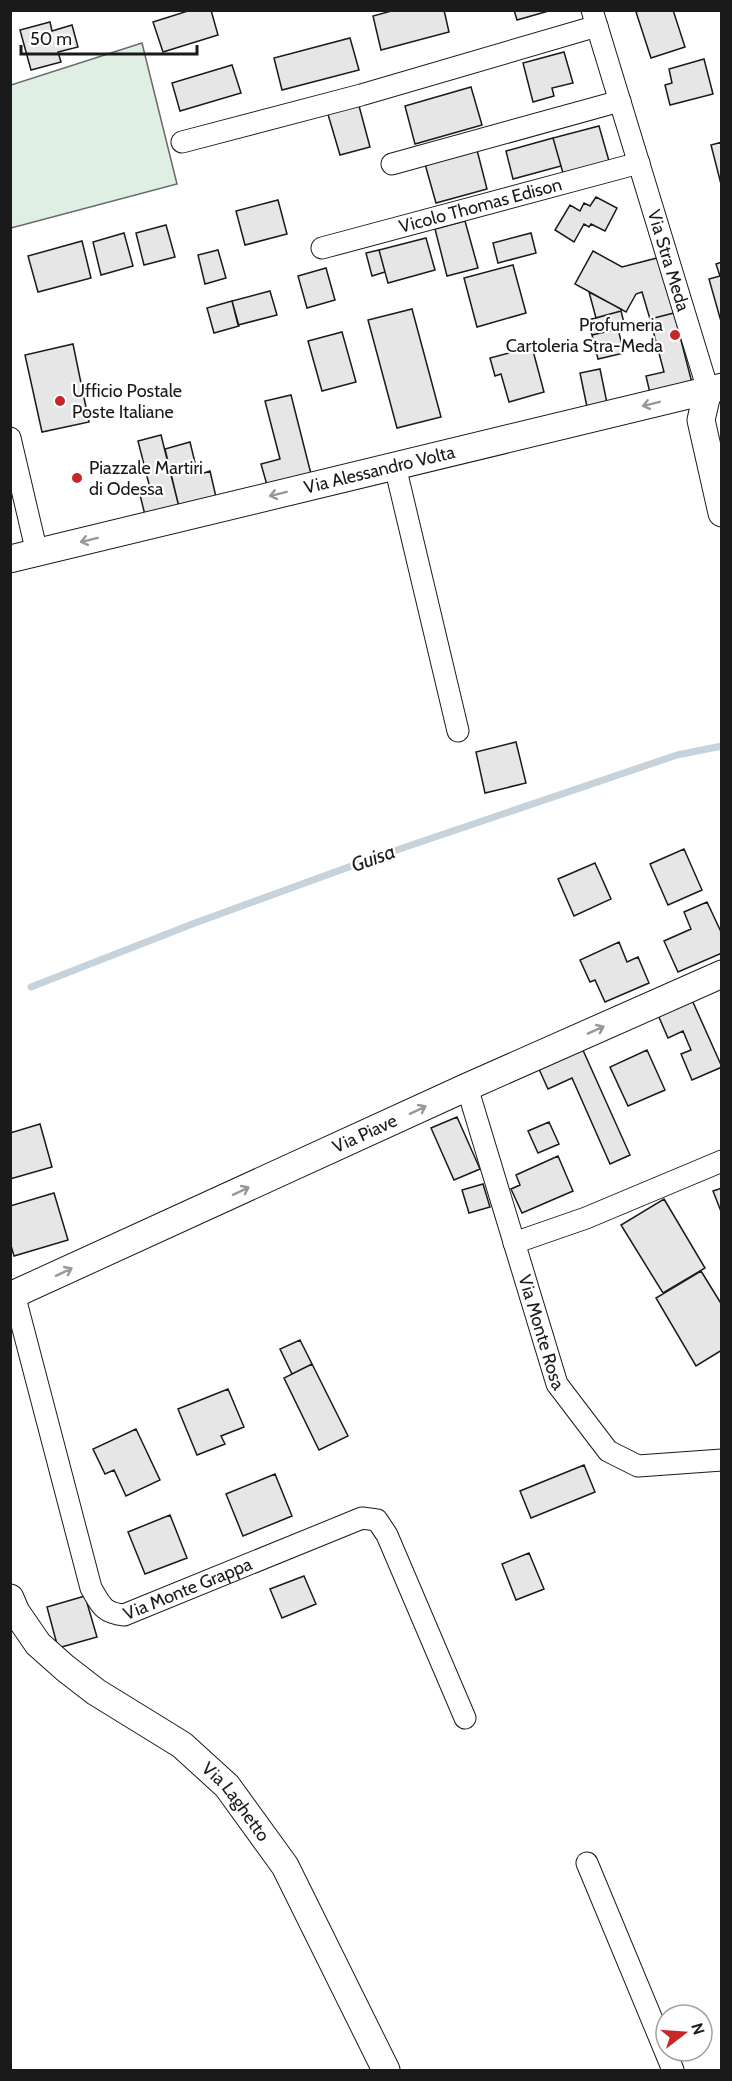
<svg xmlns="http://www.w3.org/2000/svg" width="732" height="2081" viewBox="0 0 732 2081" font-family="Cabin,sans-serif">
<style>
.green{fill:#e0efe3;stroke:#6a6a6a;stroke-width:1.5}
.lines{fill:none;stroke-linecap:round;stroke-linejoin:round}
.stream{stroke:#c6d2dc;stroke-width:7}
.building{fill:#e6e6e6;stroke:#1a1a1a;stroke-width:1.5}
.minor-casing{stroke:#1a1a1a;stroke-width:23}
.tertiary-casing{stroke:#1a1a1a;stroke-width:29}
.minor{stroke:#fff;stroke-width:21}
.tertiary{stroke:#fff;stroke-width:27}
.oneway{stroke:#989898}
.poi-dot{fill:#c62828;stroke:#fff;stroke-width:2}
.labels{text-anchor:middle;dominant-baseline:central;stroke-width:4.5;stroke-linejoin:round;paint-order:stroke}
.street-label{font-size:18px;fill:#1a1a1a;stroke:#fff}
.poi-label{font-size:18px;fill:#1a1a1a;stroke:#fff;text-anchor:start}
.water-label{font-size:20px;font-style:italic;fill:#1a1a1a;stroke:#fff}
</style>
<rect width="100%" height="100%" fill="#fff"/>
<path class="green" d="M142,43L177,184L11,228V85Z"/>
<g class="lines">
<path class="stream" d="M31,987L195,923L379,856L677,755L722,746"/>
</g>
<path class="building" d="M191,10H211L218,35L163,52L153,22Z
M395,10H444L449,32L381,50L373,16Z
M514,10H552L517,20Z
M641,10H673L685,47L651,58L636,12Z
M50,22L52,31L72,25L78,47L58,52L61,62L31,70L20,30Z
M350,38L359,70L282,90L274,58Z
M564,52L573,83L552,88L554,96L533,102L523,63Z
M704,59L713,94L670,105L665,85L672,83L669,69Z
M232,65L241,93L180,111L172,83Z
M471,87L482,125L415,144L405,106Z
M358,102L370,147L340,155L327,111Z
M599,126L609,161L563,173L553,138Z
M553,138L561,166L513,179L506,151Z
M722,142V188L711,145Z
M477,150L487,189L436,203L425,164Z
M596,197L617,208L605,231L591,224L589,227L584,224L574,242L555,230L570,205L580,211L584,203L590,206Z
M278,200L287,234L245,245L236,211Z
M465,221L478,268L447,276L435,229Z
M166,225L175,257L144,265L136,233Z
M124,233L133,266L101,275L93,242Z
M531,233L536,253L498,263L493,243Z
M426,238L435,270L388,283L379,250Z
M82,241L91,278L38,292L28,256Z
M218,250L226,278L205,284L198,255Z
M379,250L385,272L372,276L366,253Z
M593,251L622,267L657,258L674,313L650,319L642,292L636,294L626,312L575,284Z
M722,262V325L709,279L720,276L716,264Z
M513,265L526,313L477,327L464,278Z
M326,268L335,300L307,308L298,276Z
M270,291L277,315L238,325L232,301Z
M589,292L621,309V311L596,318Z
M232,301L239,326L214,333L207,308Z
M412,309L441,417L397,428L368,320Z
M621,311L625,327L592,335L588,320Z
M674,313L692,383L650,393L646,376L664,372L650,319Z
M618,329L624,353L598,359L592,335Z
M342,332L356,382L322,391L308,341Z
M73,344L89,422L42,432L25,355Z
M532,347L544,392L509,402L501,374L495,376L490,358Z
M600,369L607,403L587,407L580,373Z
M291,395L311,474L267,485L261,464L280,459L265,401Z
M161,435L179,507L145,515L139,491L150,488L138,441Z
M190,442L198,475L210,471L216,497L179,507L165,449Z
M516,742L526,783L485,793L476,752Z
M684,849L702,890L668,905L650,864Z
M595,863L611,899L574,916L558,879Z
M707,902L722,934V953L678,972L664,941L691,929L684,912Z
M619,942L627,962L638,957L649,983L605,1002L595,980L590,982L580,960Z
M692,1000L722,1067L692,1080L681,1054L691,1050L683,1031L668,1038L658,1015Z
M582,1048L630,1155L610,1164L572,1078L548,1089L538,1067Z
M647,1050L665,1090L628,1106L610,1067Z
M457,1117L480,1169L454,1180L431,1128Z
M549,1122L559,1144L538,1153L528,1131Z
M40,1124L52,1167L10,1179V1133Z
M558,1156L573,1191L522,1213L511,1189L520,1185L516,1175Z
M483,1184L490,1207L469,1213L462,1190Z
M722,1188V1214L713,1191Z
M54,1193L68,1240L14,1256L10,1242V1206Z
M664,1199L705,1268L663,1293L621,1225Z
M701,1271L722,1305V1350L696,1366L656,1298Z
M300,1340L312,1364L292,1374L280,1349Z
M312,1364L348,1436L319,1450L284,1378Z
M228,1389L244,1427L221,1436L225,1444L197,1455L178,1409Z
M136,1429L160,1480L126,1496L114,1470L105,1474L93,1449Z
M584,1465L595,1492L531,1518L520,1491Z
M275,1474L292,1516L243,1536L226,1494Z
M170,1515L187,1558L145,1574L128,1532Z
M529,1553L544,1589L516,1600L502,1564Z
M304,1576L316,1604L282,1618L270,1589Z
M85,1596L97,1637L58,1648L47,1607Z"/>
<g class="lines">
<defs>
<g id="minor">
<path id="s1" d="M592,10L708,390"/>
<path d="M182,142L361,95L597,26"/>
<path d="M392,164L620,101"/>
<path id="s2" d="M322,248L639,163"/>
<path d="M10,438L37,553"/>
<path d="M395,466L458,731"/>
<path id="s3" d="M467,1087L557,1384L608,1451L638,1466L722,1460"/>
<path d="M514,1243L586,1218L722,1161"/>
<path id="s4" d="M14,1294L91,1588C101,1605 103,1613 124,1615L362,1518L377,1520L387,1535L465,1718"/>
<path d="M587,1863L673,2070"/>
</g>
<g id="tertiary">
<path d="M708,390L701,420L722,513"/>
<path id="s5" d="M10,559L722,387"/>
<path id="s6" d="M10,1296L467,1087L722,974"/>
<path id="s7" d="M10,1598L16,1612L38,1644L65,1668L96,1692L182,1745L227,1786L285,1866L386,2070"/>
</g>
</defs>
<use href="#minor" class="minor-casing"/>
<use href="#tertiary" class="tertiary-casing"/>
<use href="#minor" class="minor"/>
<use href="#tertiary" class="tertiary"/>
</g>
<defs><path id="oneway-shaft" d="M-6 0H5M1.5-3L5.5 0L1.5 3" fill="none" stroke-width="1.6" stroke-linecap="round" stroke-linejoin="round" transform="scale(1.5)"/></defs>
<g class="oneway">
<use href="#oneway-shaft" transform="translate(651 404) rotate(166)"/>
<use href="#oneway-shaft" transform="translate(278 494) rotate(166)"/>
<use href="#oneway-shaft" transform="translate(89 540) rotate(166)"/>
<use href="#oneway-shaft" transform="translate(596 1030) rotate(-24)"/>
<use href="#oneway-shaft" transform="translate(418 1110) rotate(-25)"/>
<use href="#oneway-shaft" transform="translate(241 1191) rotate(-25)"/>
<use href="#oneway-shaft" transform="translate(64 1272) rotate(-25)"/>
</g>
<g class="poi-dot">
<circle cx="675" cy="335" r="6"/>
<circle cx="60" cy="401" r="6"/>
<circle cx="77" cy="478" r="6"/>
</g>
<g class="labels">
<g class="street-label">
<text stroke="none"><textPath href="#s2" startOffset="164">Vicolo Thomas Edison</textPath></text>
<text stroke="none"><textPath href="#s1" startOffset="262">Via Stra Meda</textPath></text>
<text stroke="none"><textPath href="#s5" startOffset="380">Via Alessandro Volta</textPath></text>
<text stroke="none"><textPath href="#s6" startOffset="390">Via Piave</textPath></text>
<text stroke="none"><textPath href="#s3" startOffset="256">Via Monte Rosa</textPath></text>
<text stroke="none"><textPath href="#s4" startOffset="418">Via Monte Grappa</textPath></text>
<text stroke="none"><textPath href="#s7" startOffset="309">Via Laghetto</textPath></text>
</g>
<g class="poi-label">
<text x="663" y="325" text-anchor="end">Profumeria<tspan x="663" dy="21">Cartoleria Stra-Meda</tspan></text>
<text x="72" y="391">Ufficio Postale<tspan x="72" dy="21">Poste Italiane</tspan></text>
<text x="89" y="468">Piazzale Martiri<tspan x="89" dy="21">di Odessa</tspan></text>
</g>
<g class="water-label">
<text transform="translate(373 858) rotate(-20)">Guisa</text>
</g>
</g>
<rect width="732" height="2081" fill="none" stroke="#1a1a1a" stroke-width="24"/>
<g transform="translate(684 2033) rotate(73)"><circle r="28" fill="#ffffff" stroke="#a3a3a3" stroke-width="1.5"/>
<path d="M0-4.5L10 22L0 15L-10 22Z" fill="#c62828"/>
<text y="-9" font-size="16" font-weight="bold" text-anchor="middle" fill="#1a1a1a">N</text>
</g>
<path d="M21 45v9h176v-9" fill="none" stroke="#1a1a1a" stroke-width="3"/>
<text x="30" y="45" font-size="18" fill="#1a1a1a" stroke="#ffffff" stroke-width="4.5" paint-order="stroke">50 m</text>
</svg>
